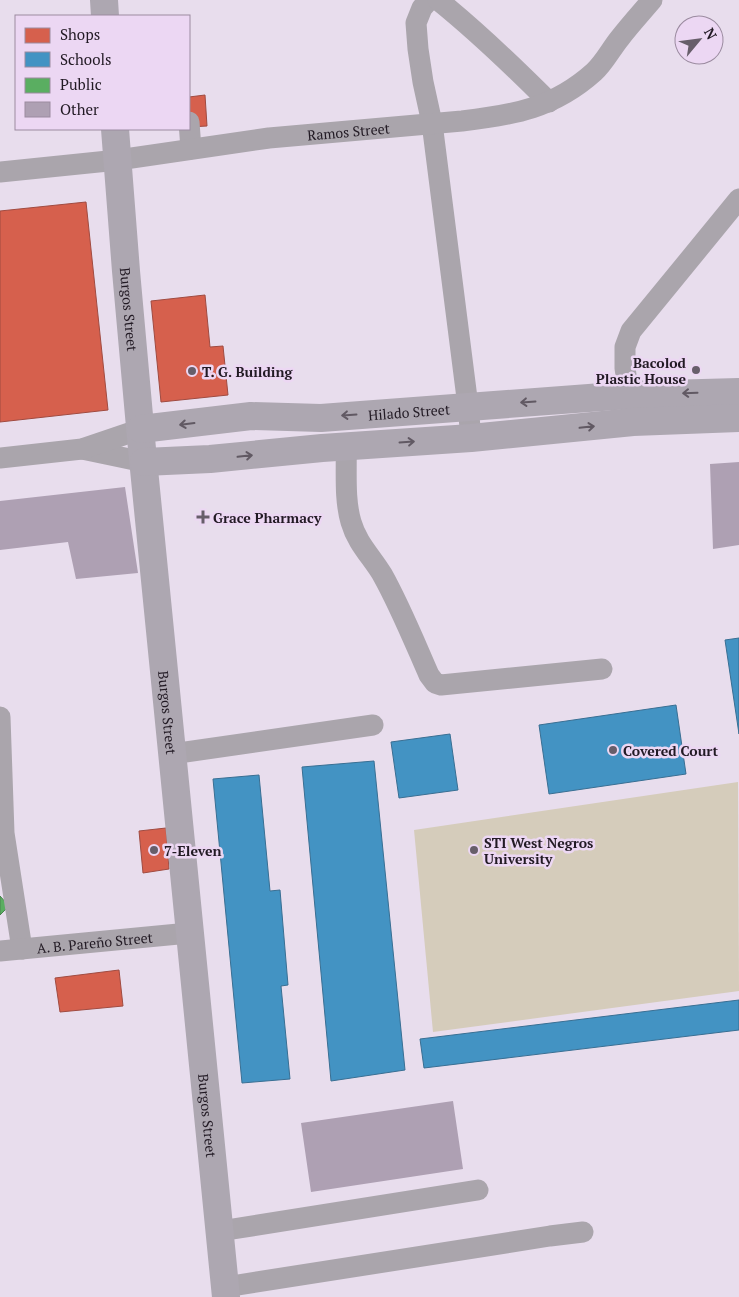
<svg xmlns="http://www.w3.org/2000/svg" width="739" height="1297" viewBox="0 0 739 1297" font-family="'PT Serif',serif">
<style>
.green{fill:#d5ccbb}
.shops{fill:#d6604d;stroke:#a04b41}
.schools{fill:#4393c3;stroke:#396f93}
.public{fill:#5aae61;stroke:#49824f}
.building{fill:#aea0b3}
.lines{fill:none;stroke-linecap:round;stroke-linejoin:round}
.minor{stroke:#aaa5ac;stroke-width:21}
.major{stroke:#ada7b1;stroke-width:28}
.oneway{stroke:#615963}
.poi-dot{fill:#675e6a;stroke:#ecd7f3;stroke-width:2}
.labels{text-anchor:middle;dominant-baseline:central;stroke-width:5;stroke-linejoin:round;paint-order:stroke}
.street-label{font-size:14px;fill:#221a24;stroke:#ecd7f3}
.poi-label{font-size:14px;font-weight:bold;fill:#221a24;stroke:#ecd7f3;text-anchor:start}
</style>
<rect width="100%" height="100%" fill="#e8dded"/>
<path class="green" d="M738,782L739,991L433,1032L414,830Z"/>
<path class="shops" d="M205,95L207,126L189,127V97Z
M86,202L108,410L0,422V211Z
M205,295L210,347L223,346L228,395L161,402L151,301Z
M166,828L169,869L143,873L139,831Z
M119,970L123,1006L60,1012L55,978Z"/>
<path class="schools" d="M739,638V734L725,640Z
M676,705L686,774L549,794L539,725Z
M450,734L458,790L399,798L391,742Z
M374,761L405,1070L331,1081L302,767Z
M259,775L270,891L280,890L288,985L281,986L290,1079L242,1083L213,779Z
M739,1000V1030L424,1068L420,1039Z"/>
<path class="public" d="M0,896L9,906L0,915Z"/>
<path class="building" d="M739,462V545L713,549L710,464Z
M125,487L138,573L76,579L68,542L0,550V501Z
M453,1101L463,1169L311,1192L301,1123Z"/>
<g class="lines">
<g class="minor">
<path d="M429,0L422,8L416,23L418,49L423,82L432,123L468,406L471,438"/>
<path d="M438,0C479,33 512,65 549,102"/>
<path d="M189,122L191,149"/>
<path id="s1" d="M0,172L118,160L269,138L462,121C514,115 554,108 594,72C604,63 611,49 620,38C630,25 641,13 652,0"/>
<path d="M631,410L625,368V347L631,331L739,199"/>
<path d="M346,446C347,471 344,498 351,522C357,543 371,556 382,574C400,606 414,641 429,675L435,683L441,685L602,669"/>
<path d="M82,449L144,462"/>
<path d="M0,458L82,449L141,429"/>
<path d="M0,717L4,833L22,949"/>
<path d="M172,754L373,725"/>
<path id="s2" d="M0,951L189,933"/>
<path d="M220,1231L478,1190"/>
<path d="M225,1287L550,1236L583,1232"/>
</g>
<g class="major">
<path d="M104,0L105,16"/>
<path id="s3" d="M115,129L126,271L142,449L226,1297"/>
<path id="s4" d="M141,429L251,416L321,418L629,395L739,392"/>
<path d="M144,462L210,459L322,448L471,438L633,422L739,418"/>
</g>
</g>
<defs><path id="oneway-shaft" d="M-6 0H5M1.5-3L5.5 0L1.5 3" fill="none" stroke-width="1.6" stroke-linecap="round" stroke-linejoin="round" transform="scale(1.25)"/></defs>
<g class="oneway">
<use href="#oneway-shaft" transform="translate(690 393) rotate(178)"/>
<use href="#oneway-shaft" transform="translate(528 402) rotate(176)"/>
<use href="#oneway-shaft" transform="translate(349 415) rotate(176)"/>
<use href="#oneway-shaft" transform="translate(187 424) rotate(173)"/>
<use href="#oneway-shaft" transform="translate(587 427) rotate(-6)"/>
<use href="#oneway-shaft" transform="translate(407 442) rotate(-4)"/>
<use href="#oneway-shaft" transform="translate(245 456) rotate(-6)"/>
</g>
<g class="poi-dot">
<circle cx="696" cy="370" r="5"/>
<circle cx="192" cy="371" r="5"/>
<path d="M200.5 509.5h5v5h5v5h-5v5h-5v-5h-5v-5h5z"/>
<circle cx="613" cy="750" r="5"/>
<circle cx="154" cy="850" r="5"/>
<circle cx="474" cy="850" r="5"/>
</g>
<g class="labels">
<g class="street-label">
<text stroke="none"><textPath href="#s1" startOffset="351">Ramos Street</textPath></text>
<text stroke="none"><textPath href="#s3" startOffset="181">Burgos Street</textPath></text>
<text stroke="none"><textPath href="#s4" startOffset="269">Hilado Street</textPath></text>
<text stroke="none"><textPath href="#s3" startOffset="586">Burgos Street</textPath></text>
<text stroke="none"><textPath href="#s2" startOffset="95">A. B. Pareño Street</textPath></text>
<text stroke="none"><textPath href="#s3" startOffset="991">Burgos Street</textPath></text>
</g>
<g class="poi-label">
<text x="686" y="362" text-anchor="end">Bacolod<tspan x="686" dy="16">Plastic House</tspan></text>
<text x="202" y="371">T. G. Building</text>
<text x="213" y="517">Grace Pharmacy</text>
<text x="623" y="750">Covered Court</text>
<text x="484" y="842">STI West Negros<tspan x="484" dy="16">University</tspan></text>
<text x="164" y="850">7-Eleven</text>
</g>
</g>
<rect x="15" y="15" width="175" height="115" fill="#ecd7f3" stroke="#9b8ba0"/>
<rect x="25" y="28" width="25" height="15" fill="#d6604d" stroke="#9b8ba0"/>
<text x="60" y="40" font-size="15" fill="#221a24">Shops</text>
<rect x="25" y="52" width="25" height="15" fill="#4393c3" stroke="#9b8ba0"/>
<text x="60" y="65" font-size="15" fill="#221a24">Schools</text>
<rect x="25" y="78" width="25" height="15" fill="#5aae61" stroke="#9b8ba0"/>
<text x="60" y="90" font-size="15" fill="#221a24">Public</text>
<rect x="25" y="102" width="25" height="15" fill="#aea0b3" stroke="#9b8ba0"/>
<text x="60" y="115" font-size="15" fill="#221a24">Other</text>
<g transform="translate(699 40) rotate(61)"><circle r="24" fill="#ecd7f3" stroke="#9b8ba0"/>
<path d="M0-4L9 19L0 12L-9 19Z" fill="#675e6a"/>
<text y="-8" font-size="14" font-weight="bold" text-anchor="middle" fill="#221a24">N</text>
</g>
</svg>
